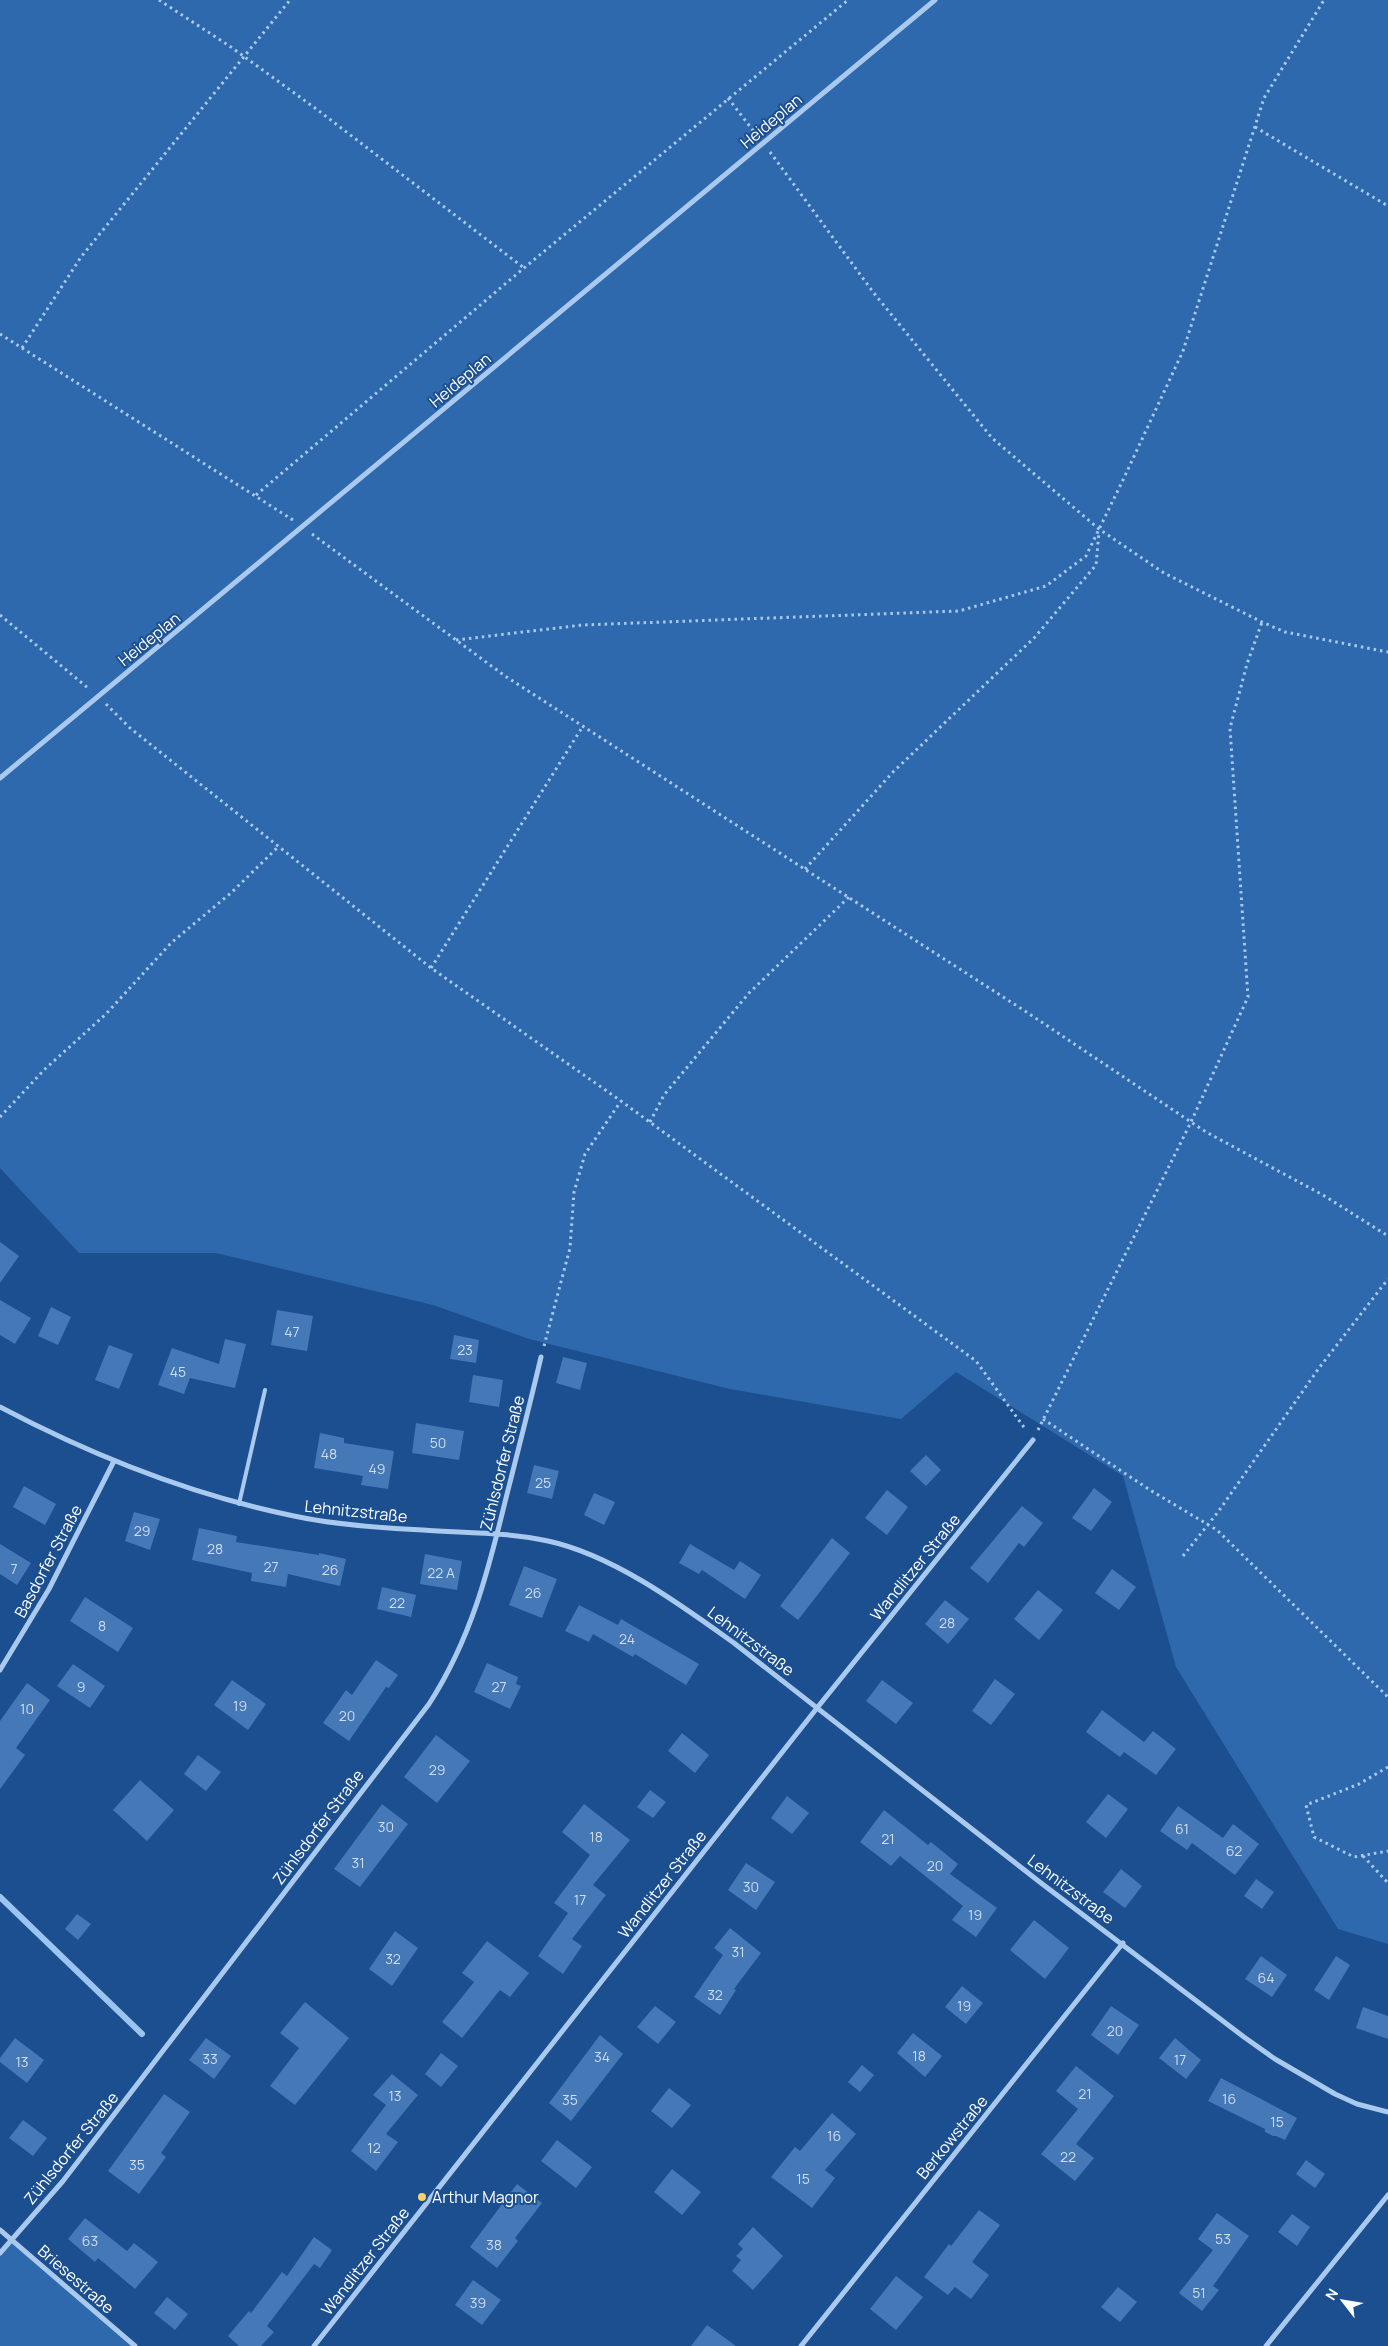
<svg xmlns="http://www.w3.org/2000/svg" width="1388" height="2346" viewBox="0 0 1388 2346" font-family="Manrope,sans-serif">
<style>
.green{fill:#2e69ad}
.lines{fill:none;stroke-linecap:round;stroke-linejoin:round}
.stream{stroke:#9cc4f0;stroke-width:6}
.building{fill:#4478b7}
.path{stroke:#a9c9ee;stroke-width:3;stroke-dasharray:2.5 4;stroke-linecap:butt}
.service{stroke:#a9c9ee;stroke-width:4}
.minor{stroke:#a9c9ee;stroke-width:5}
.poi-dot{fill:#ffd166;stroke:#1b4f8f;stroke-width:2}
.labels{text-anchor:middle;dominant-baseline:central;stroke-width:4;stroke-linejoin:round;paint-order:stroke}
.number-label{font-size:14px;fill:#d0dded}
.street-label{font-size:16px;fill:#fff;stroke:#1b4f8f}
.poi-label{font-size:16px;fill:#fff;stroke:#1b4f8f;text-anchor:start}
</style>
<rect width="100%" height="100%" fill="#1b4f8f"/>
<path class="green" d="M0,0H1388V1944L1338,1929L1176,1667L1123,1476L956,1372L901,1419L730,1389L529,1339L433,1305L216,1253H79L0,1168Z
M11,2241L134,2346H0V2254Z"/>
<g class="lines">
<path class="stream" d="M0,1897L142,2034"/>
</g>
<path class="building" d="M0,1242L19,1256L0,1283Z
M0,1300L31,1318L15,1344L0,1335Z
M51,1307L71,1317L58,1345L38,1336Z
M277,1310L313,1316L307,1351L271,1345Z
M454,1335L479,1340L476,1363L450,1359Z
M225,1339L246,1344L235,1388L190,1378L184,1394L158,1385L172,1348L219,1364Z
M109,1345L133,1354L119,1389L95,1380Z
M563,1357L587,1363L580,1390L556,1383Z
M473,1375L503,1380L499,1407L469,1402Z
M416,1423L464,1431L459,1460L412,1453Z
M320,1433L344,1438V1443L394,1451L388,1489L361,1485L363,1476L314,1468Z
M926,1455L941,1470L926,1486L910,1471Z
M534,1465L559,1471L552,1499L527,1493Z
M24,1486L56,1504L45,1525L13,1507Z
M1094,1488L1112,1502L1091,1531L1072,1518Z
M887,1490L908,1507L887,1535L865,1518Z
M594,1493L615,1502L604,1525L584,1515Z
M1022,1506L1043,1523L1024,1547L1019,1543L988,1583L970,1568Z
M134,1512L160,1519L150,1550L125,1541Z
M199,1528L237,1536L236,1542L319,1555V1553L346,1559L340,1586L288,1574L286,1587L251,1581L252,1573L192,1560Z
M832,1538L850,1553L798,1620L780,1606Z
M0,1544L31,1563L17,1585L0,1574Z
M690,1544L734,1570L740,1561L761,1575L745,1599L702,1570L699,1574L679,1563Z
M425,1554L462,1561L457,1590L420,1584Z
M524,1566L557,1579L542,1618L509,1605Z
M1112,1569L1136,1587L1119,1610L1095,1593Z
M382,1587L416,1595L411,1617L377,1609Z
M1038,1590L1063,1610L1039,1640L1014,1619Z
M85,1597L133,1628L118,1652L70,1621Z
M945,1600L969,1619L948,1644L925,1624Z
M579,1605L618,1625L621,1619L699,1664L686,1685L635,1654L633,1657L593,1634L589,1642L565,1631Z
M376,1660L398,1675L389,1688L386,1687L349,1741L323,1723L346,1690L352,1695Z
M487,1663L518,1677L516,1684L521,1686L510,1709L474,1692Z
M73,1664L105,1686L90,1708L57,1686Z
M995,1679L1015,1694L991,1725L972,1711Z
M232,1680L266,1704L248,1730L214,1705Z
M882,1680L913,1703L896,1724L866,1701Z
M27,1683L50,1700L16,1748L25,1755L0,1789V1721Z
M1102,1710L1144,1742L1153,1731L1176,1749L1156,1775L1124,1752L1120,1757L1086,1732Z
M682,1733L709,1755L695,1773L668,1751Z
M436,1735L470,1761L437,1803L404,1777Z
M198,1755L221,1772L206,1791L184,1774Z
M140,1780L174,1810L147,1841L113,1810Z
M650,1790L666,1802L653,1818L637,1807Z
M1108,1794L1128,1809L1106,1838L1086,1822Z
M787,1796L809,1813L792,1834L771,1818Z
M382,1804L408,1824L360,1887L334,1869Z
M584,1804L630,1840L593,1885L606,1895L572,1939L582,1946L563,1974L538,1956L568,1913L554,1903L590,1855L562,1832Z
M1178,1806L1223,1838L1233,1824L1259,1844L1235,1875L1192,1843L1187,1850L1160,1831Z
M884,1810L928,1845L931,1842L958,1864L950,1874L997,1908L976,1937L952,1920L963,1906L900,1856L891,1866L860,1842Z
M746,1863L775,1882L756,1910L728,1890Z
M1121,1869L1142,1886L1125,1908L1103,1892Z
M1256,1879L1274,1892L1262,1909L1244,1896Z
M77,1914L91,1924L78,1940L65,1929Z
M1034,1920L1069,1948L1045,1979L1010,1950Z
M730,1928L761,1953L734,1989L736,1990L720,2015L694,1997L723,1955L714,1948Z
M395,1931L418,1948L392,1986L369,1969Z
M487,1941L529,1973L510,1997L500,1990L462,2038L442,2022L474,1982L462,1973Z
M1261,1956L1287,1975L1272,1997L1245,1979Z
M1336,1956L1350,1965L1329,2000L1314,1990Z
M962,1986L983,2003L966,2024L945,2007Z
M305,2002L349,2038L295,2105L270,2086L299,2048L280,2033Z
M655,2006L676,2022L658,2044L637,2027Z
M1111,2006L1139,2025L1118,2055L1091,2035Z
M1363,2007L1388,2016V2039L1356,2028Z
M913,2033L942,2056L925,2077L897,2053Z
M600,2035L623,2054L571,2121L549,2103Z
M15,2038L44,2060L27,2083L0,2062V2058Z
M206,2038L231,2056L214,2079L189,2060Z
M1175,2038L1201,2060L1186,2079L1159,2058Z
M441,2053L458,2066L441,2087L425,2074Z
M862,2065L874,2075L860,2092L848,2082Z
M1076,2066L1114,2096L1076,2144L1094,2158L1075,2181L1041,2154L1078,2109L1056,2091Z
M392,2074L418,2095L386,2134L398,2142L376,2171L351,2151L386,2105L373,2095Z
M1221,2078L1297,2118L1285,2140L1276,2136H1273L1265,2132V2129L1208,2101Z
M669,2088L691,2105L672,2128L651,2111Z
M164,2094L190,2112L161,2153L166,2157L139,2194L108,2171Z
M832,2113L856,2134L825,2170L835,2178L812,2208L771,2177L795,2147L800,2151Z
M23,2120L47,2138L33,2156L9,2138Z
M557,2140L592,2167L576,2188L541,2161Z
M1306,2160L1325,2174L1315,2188L1296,2174Z
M672,2169L701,2192L682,2215L654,2192Z
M517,2184L542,2203L515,2238L518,2241L497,2268L470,2247Z
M979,2210L1000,2225L972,2262L989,2275L971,2299L955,2287L948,2295L924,2277L949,2244L951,2246Z
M1217,2213L1249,2236L1213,2286L1219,2290L1202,2311L1179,2293L1213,2250L1198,2239Z
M1292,2214L1310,2227L1297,2246L1278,2232Z
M85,2218L127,2251L134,2243L158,2262L135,2289L98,2258L95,2262L68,2239Z
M753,2227L783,2256L753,2290L732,2271L741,2260L736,2256L743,2249L738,2244Z
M314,2237L332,2250L320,2268L314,2264L267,2326L274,2332L261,2346H239L228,2336L249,2311L251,2313L282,2272L287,2276Z
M896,2276L923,2297L896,2330L870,2309Z
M473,2280L501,2300L482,2325L455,2305Z
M1118,2287L1137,2302L1120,2322L1101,2307Z
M167,2297L188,2314L175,2330L154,2313Z
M707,2325L736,2346H691Z"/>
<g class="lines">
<path class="path" d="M159,0L231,47L319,111L524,268
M728,98L755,133
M1255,127L1388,206
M770,152L873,292L992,438L1099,529L1164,573L1262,622L1285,632L1388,652
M0,334L293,520
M22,348L81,257L290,0
M256,495L524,268L848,0
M312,534L505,676L1028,1013L1206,1132L1323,1195L1388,1236
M0,615L88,688
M456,640L582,625L959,611L1046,586L1086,556L1123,480L1183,351L1264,98L1324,0
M106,704L130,728L431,968L621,1101L976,1361L1026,1430
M805,869L893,772L1035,637L1096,565L1099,532
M431,968L583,726
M0,1117L45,1069L106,1014L171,943L232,892L278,847
M650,1122L664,1095L749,993L849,897
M544,1346L570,1248L574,1192L585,1154L621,1101
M1043,1419L1150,1490L1217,1530L1388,1697
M1038,1430L1191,1122L1248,997L1230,728L1247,664L1262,622
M1183,1556L1218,1512L1319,1368L1388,1279
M1388,1767L1359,1784L1306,1805L1314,1837L1354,1857L1388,1851
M1363,1856L1388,1883"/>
<path class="service" d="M239,1504L265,1390"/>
<path class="minor" d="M0,778L935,0
M0,1407C93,1456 191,1495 294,1516C336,1525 380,1528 423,1530C465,1533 507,1532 548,1541C613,1555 681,1605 734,1643L1041,1883L1244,2037L1275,2059L1335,2094L1357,2104L1388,2112
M0,1670L49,1589L114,1461
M0,2230L135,2346
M0,2253L63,2181L429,1704C471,1639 488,1572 506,1498C518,1451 530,1404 541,1357
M314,2346L817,1708L1033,1440
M801,2346L1123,1943
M1266,2346L1388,2195"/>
</g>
<circle class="poi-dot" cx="422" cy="2197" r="5"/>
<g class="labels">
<g class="number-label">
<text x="292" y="1331">47</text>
<text x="465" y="1349">23</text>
<text x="178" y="1371">45</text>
<text x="438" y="1442">50</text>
<text x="329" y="1453">48</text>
<text x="377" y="1468">49</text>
<text x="543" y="1482">25</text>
<text x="142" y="1530">29</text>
<text x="215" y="1548">28</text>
<text x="271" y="1566">27</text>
<text x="14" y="1568">7</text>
<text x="330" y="1569">26</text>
<text x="441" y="1572">22 A</text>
<text x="533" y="1592">26</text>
<text x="397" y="1602">22</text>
<text x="947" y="1622">28</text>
<text x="102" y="1625">8</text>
<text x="627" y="1638">24</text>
<text x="81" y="1686">9</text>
<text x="499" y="1686">27</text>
<text x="240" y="1705">19</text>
<text x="27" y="1708">10</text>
<text x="347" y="1715">20</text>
<text x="437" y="1769">29</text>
<text x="386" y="1826">30</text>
<text x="1182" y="1828">61</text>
<text x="596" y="1836">18</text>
<text x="888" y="1838">21</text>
<text x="1234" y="1850">62</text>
<text x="358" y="1862">31</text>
<text x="935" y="1865">20</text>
<text x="751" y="1886">30</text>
<text x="580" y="1899">17</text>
<text x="975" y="1914">19</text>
<text x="738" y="1951">31</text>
<text x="393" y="1958">32</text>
<text x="1266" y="1977">64</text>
<text x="715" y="1994">32</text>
<text x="964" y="2005">19</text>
<text x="1115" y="2030">20</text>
<text x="919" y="2055">18</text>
<text x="602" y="2056">34</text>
<text x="210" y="2058">33</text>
<text x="1180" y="2059">17</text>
<text x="22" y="2061">13</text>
<text x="1085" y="2093">21</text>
<text x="395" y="2095">13</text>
<text x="1229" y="2098">16</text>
<text x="570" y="2099">35</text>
<text x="1277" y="2121">15</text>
<text x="834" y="2135">16</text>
<text x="374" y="2147">12</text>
<text x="1068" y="2156">22</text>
<text x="137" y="2164">35</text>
<text x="803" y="2178">15</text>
<text x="1223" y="2238">53</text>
<text x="90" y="2240">63</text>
<text x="494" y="2244">38</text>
<text x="1199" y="2292">51</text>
<text x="478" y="2302">39</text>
</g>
<g class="street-label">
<text transform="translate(771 121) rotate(-40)">Heideplan</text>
<text transform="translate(460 380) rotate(-40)">Heideplan</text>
<text transform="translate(149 639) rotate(-39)">Heideplan</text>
<text transform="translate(502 1463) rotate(-76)">Zühlsdorfer Straße</text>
<text transform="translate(356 1511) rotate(6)">Lehnitzstraße</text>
<text transform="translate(48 1561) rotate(-62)">Basdorfer Straße</text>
<text transform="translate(915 1567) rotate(-51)">Wandlitzer Straße</text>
<text transform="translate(751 1641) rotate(37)">Lehnitzstraße</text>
<text transform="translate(318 1827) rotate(-53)">Zühlsdorfer Straße</text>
<text transform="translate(662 1884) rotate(-52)">Wandlitzer Straße</text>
<text transform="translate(1071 1889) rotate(37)">Lehnitzstraße</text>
<text transform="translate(952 2137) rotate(-51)">Berkowstraße</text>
<text transform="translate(71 2148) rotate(-51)">Zühlsdorfer Straße</text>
<text transform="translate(365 2261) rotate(-52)">Wandlitzer Straße</text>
<text transform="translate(76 2279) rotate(41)">Briesestraße</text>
</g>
<g class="poi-label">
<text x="432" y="2197">Arthur Magnor</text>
</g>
</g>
<g transform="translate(1343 2301) rotate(301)" stroke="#1b4f8f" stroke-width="4" paint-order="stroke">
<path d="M0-4L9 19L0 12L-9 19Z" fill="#ffffff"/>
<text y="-8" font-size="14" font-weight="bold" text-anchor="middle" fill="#ffffff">N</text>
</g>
</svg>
